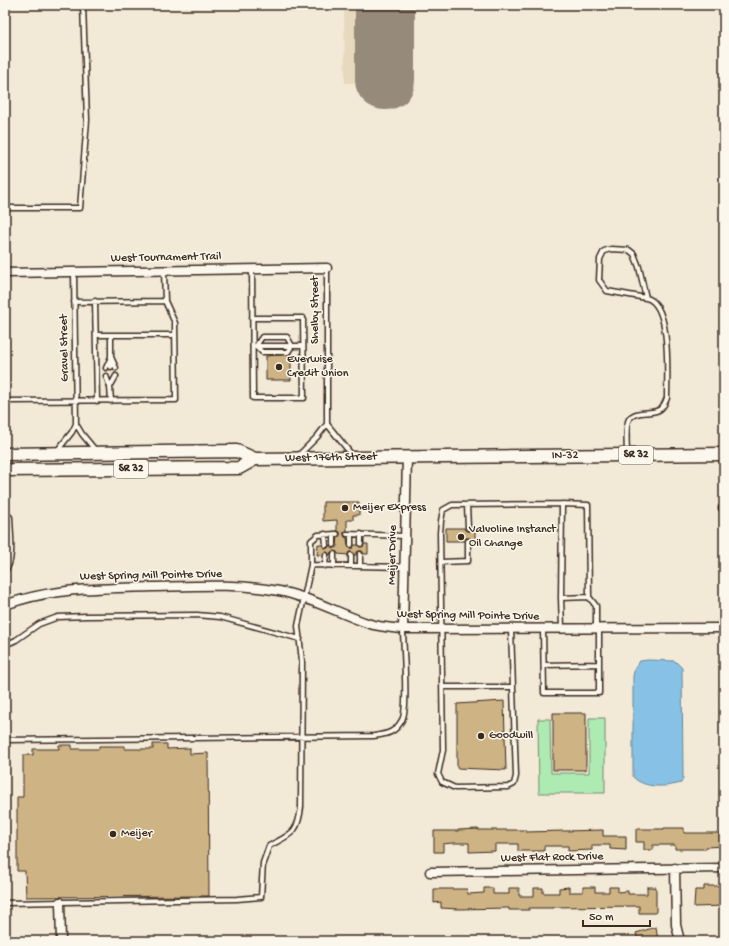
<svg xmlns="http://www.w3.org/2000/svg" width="729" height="946" viewBox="0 0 729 946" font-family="'Gochi Hand',sans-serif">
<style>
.built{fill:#e7d9be}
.green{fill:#adebb2;stroke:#748a68}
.water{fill:#87c2e6;stroke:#698596}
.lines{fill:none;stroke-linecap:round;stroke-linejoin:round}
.runway{stroke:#968a7a;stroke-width:60}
.building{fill:#ceb384;stroke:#3b2a1e}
.lane-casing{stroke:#3b2a1e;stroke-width:7}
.street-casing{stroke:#3b2a1e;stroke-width:11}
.primary-casing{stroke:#3b2a1e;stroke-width:15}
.lane{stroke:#fbf7ec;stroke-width:4}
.street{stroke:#fbf7ec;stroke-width:8}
.primary{stroke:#fbf7ec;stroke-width:12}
.poi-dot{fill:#3b2a1e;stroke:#fbf7ec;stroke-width:1.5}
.labels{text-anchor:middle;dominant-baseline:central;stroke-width:3;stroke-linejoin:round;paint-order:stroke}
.shield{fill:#fbf7ec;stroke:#75685c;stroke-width:1}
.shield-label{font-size:11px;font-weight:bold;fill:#3b2a1e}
.street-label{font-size:12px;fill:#3b2a1e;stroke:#fbf7ec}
.poi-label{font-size:12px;fill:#3b2a1e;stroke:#fbf7ec;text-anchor:start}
</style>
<rect width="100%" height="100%" fill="#f2e9d7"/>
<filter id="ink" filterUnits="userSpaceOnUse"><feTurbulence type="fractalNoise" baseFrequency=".025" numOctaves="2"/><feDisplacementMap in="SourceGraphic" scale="8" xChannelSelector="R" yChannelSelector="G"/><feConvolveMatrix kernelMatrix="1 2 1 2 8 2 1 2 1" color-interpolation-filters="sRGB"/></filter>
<g filter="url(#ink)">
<path class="built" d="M344,5H407V82L345,83Z"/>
<path class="green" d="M589,718H605V793H539L538,719H550L551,773H589Z"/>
<path class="water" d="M648,660L675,661L682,668L683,778L681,783C666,787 645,789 633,777V676L635,668L640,661Z"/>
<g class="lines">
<path class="runway" d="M385,80V5"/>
</g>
<path class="building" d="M291,354V380H266V356Z
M323,502H359V515H353V520H347V531L344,532V534L345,537L347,538L348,545L350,548H353L354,545H358L361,547L364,544H368V554H364L362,551H360L357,552L356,555H354L351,552H349L348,555L338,554L337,552L334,551L331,552L330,555L326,552L322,555H317L318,544L322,545L325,548H328L329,545L333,548H335L337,545L338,537L340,534V532L337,531V520L323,521Z
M446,528H464L465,530L468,531H470L471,528H475V541H471L468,538H466L465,541H446Z
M504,701L506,770L457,768V704Z
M553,713H586V770H553Z
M153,744H167V749L190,748V754L208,753L209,896L26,897L25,871H17V797H23V755H33V749H59V745H72V749H99V746H125V749H153Z
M664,828H684V833H724V846L706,847V849H675V845H653V850H644V842H636V829H664Z
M478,829V830H526V832L603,830V836H626V850L610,849V845H592V850L568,851V846H544V851H518V844H495V851L469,852V843H452L443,844V852H434V831H458V830Z
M704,886H724V906L694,907L695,890H704Z
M569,887V892H583V887H595V892H609V887H618V892L628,891V894H647V887H656V913H639V906L554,907V908H529V910H509V908L458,909L441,908V902L434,903V889H467L468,894L484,893V888H493V894H509V888H519V896H534V888H543V893H559V888Z
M656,927L658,941H638L636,933Z"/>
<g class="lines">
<defs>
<path id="lane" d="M5,208H80L87,120L83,5
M252,269L253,398H304L303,318H252
M74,272L76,424L82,434L96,451
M95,301L97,401
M74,302L165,301
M96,335H175
M262,337H287L292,346L288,352H262L256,346Z
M256,346H303
M111,357L116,368
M111,367V360
M106,368L111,357V335
M106,376L110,387L111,401
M110,387L116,376
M5,401L176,400L175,323L165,301L164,271
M327,424L352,455
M57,451L72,432L76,424
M627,453C627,445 625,425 629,419C637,408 656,417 663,406C665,404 666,400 667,398C667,377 672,303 646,298L607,291L599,280L600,259L604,251L611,249L629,250L634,254L639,267L646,298
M298,456L317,437L327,424V268
M467,505L468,528
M721,508H724
M5,515L10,517C10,529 15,563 5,570
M325,534L326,545
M334,534V545
M347,534L405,536
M351,534V545
M361,534V544
M334,554V566
M351,555V566
M441,562L468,561V541
M311,565L404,567
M325,566L326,555
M360,566V554
M561,598L562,504
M562,628L561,598L589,597L596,606V628
M511,629L516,776L514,784L508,787L455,788L442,782L438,774L443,750L440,533L441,521L443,510L452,505L562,504L588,505L589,597
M543,629L544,693H599V629
M5,645L16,640L39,624L58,617L87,616L197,615L220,617L300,639
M544,665L599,664
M443,687H512
M5,740L374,736C387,734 395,733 402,720C409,708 403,646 403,629
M5,903L237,899L261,897L263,863L269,846C291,834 298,834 301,807L302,661L298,626L311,565V541L318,535L337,534"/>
<path id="street" d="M5,273L327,268
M5,605C52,587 102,589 152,587C194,586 237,583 279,591C310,597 338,613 367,623C378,627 391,628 403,629L724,628
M403,629L407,457
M675,868L676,925L680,941
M430,872L724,868
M60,902L61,941"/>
<path id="primary" d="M5,454L237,451L255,459L724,454
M5,470L239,468L255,459"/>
</defs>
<use href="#lane" class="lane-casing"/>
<use href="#street" class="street-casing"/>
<use href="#primary" class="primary-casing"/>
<use href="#lane" class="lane"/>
<use href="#street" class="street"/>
<use href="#primary" class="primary"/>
</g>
</g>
<g class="poi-dot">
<circle cx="279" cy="367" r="4"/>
<circle cx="345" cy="508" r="4"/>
<circle cx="461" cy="537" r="4"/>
<circle cx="481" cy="736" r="4"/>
<circle cx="113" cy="834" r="4"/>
</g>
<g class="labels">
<g class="shield">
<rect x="619" y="446" width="34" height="18" rx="3"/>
<rect x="114" y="460" width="34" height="18" rx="3"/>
</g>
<g class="shield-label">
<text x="636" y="455">SR 32</text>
<text x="131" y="469">SR 32</text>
</g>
<g class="street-label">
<text transform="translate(166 258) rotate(-1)">West Tournament Trail</text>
<text transform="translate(316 310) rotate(-90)">Shelby Street</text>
<text transform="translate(65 348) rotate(-91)">Gravel Street</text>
<text transform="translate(565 456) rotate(-1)">IN-32</text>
<text transform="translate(331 458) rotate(-1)">West 176th Street</text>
<text transform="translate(393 555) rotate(-89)">Meijer Drive</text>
<text transform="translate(151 576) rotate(-1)">West Spring Mill Pointe Drive</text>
<text transform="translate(468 616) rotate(1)">West Spring Mill Pointe Drive</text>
<text transform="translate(552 858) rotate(-1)">West Flat Rock Drive</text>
</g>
<g class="poi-label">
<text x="287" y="360">Everwise<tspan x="287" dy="14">Credit Union</tspan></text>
<text x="353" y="508">Meijer Express</text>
<text x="469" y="530">Valvoline Instanct<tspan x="469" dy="14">Oil Change</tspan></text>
<text x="489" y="736">Goodwill</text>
<text x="121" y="834">Meijer</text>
</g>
</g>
<rect width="729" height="946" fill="none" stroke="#fbf7ec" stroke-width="20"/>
<rect x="10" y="10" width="709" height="926" fill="none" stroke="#3b2a1e" stroke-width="1.5" filter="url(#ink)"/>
<path d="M583 920v6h67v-6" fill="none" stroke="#3b2a1e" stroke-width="2"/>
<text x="589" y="920" font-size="12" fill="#3b2a1e" stroke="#fbf7ec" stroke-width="3" paint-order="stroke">50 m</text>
</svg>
